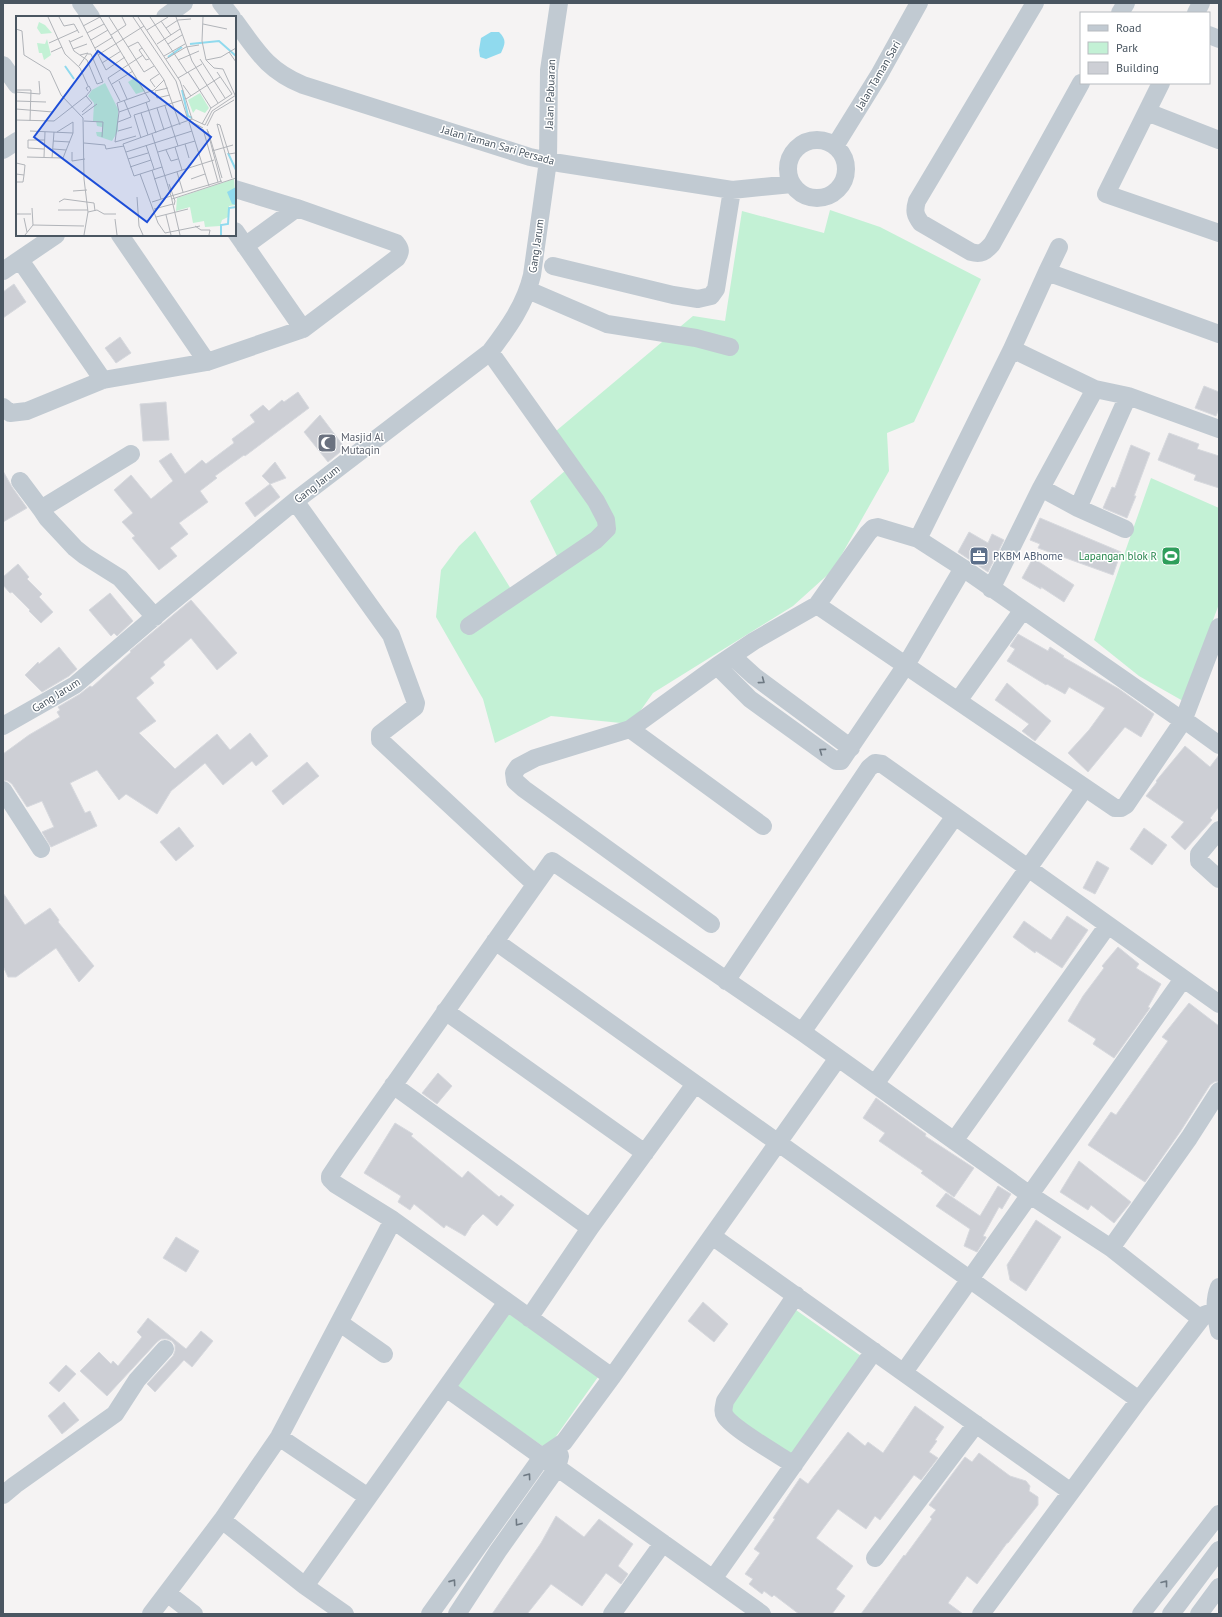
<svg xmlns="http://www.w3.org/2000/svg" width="1222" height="1617" viewBox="0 0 1222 1617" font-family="'PT Sans',sans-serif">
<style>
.green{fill:#c3f1d5}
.water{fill:#90daee}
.building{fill:#cdcfd5;stroke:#d7d9de}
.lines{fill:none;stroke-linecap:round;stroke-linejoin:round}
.minor{stroke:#c1cad2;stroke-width:18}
.oneway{stroke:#6e7983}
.labels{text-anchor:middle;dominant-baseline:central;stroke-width:3;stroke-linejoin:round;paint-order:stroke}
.street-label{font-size:11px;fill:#4a5661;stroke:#fff}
.worship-label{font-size:11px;fill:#5b616d;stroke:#fff;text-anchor:start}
.service-label{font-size:11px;fill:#4e5e75;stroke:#fff;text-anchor:start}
.leisure-label{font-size:11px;fill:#27864d;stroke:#fff;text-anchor:end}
.inset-river{fill:none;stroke:#90daee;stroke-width:2}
.inset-road{fill:none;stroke:#b1b4b9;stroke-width:1}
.view{fill:#1d4ed8;fill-opacity:0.15;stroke:#1d4ed8;stroke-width:2}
.inset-edge{fill:none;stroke:#4a5661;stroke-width:2}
</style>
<rect width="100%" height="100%" fill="#f5f3f3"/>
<path class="green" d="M830,210L880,227L981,279L914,422L887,433L889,471L833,570L793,606L653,693L631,724L551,716L495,743L483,699L436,617L441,570L459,546L475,531L514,594L557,556L530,501L573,464L556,431L693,316L725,321L742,211L824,233Z
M1151,478L1219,508V604L1183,701L1139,676L1094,640Z
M796,1310L861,1356L791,1456L727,1411Z
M507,1312L598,1377L547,1449L455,1386Z"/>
<path class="water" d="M491,32H499C507,40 505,44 501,53L486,59L480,57L479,50L481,38Z"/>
<path class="building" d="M14,284L26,302L3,318V292Z
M120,337L131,353L116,363L105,348Z
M1204,386L1219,392V409L1216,416L1195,408Z
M298,392L309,408L245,456L244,455L215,476L217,478L200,491L208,502L179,523L188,534L170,548L177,556L159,570L132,538L135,536L122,522L133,513L114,490L131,475L151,499L173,481L159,461L171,453L185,474L202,460L206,464L234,443L232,439L255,422L250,415L263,405L269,411L282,400L284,402Z
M166,402L169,440L143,441L140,404Z
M320,415L345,448L328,462L304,432Z
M1169,433L1199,444L1197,449L1219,456V488L1194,480L1196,475L1158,460Z
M1131,445L1150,453L1134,496H1136L1127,518L1103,508L1112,487L1115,488Z
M275,462L286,478L270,484L262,476Z
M3,471L12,487L27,508L3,522Z
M270,484L280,497L255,517L245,503Z
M1040,518L1121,552L1113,575L1038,548L1040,544L1030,540Z
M969,532L988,543L992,534L1004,540L988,572L958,552Z
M1033,558L1074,585L1064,602L1041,587V589L1022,578Z
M18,564L29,577L27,579L42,594L39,597L53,612L41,623L29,611L30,610L12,592L10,593L3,585V577Z
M110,593L133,621L117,636L114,633L111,636L89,610Z
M191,600L237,653L217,670L191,638L163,662L165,665L150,678L154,683L136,698L156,721L139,733L175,769L217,734L230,750L250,733L268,756L256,766L252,761L223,785L205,763L171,791L157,814L126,794L119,800L97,770L70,783L85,813L90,811L97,826L51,847L42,832L54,827L42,801L27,807L12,784L8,781L3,780V754L29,735L60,717L57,712L60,710L58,707L80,694L90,686L92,687L131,652L130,651Z
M1018,634L1048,651L1050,647L1064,656L1063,657L1119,689L1154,714L1141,737L1125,727L1088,772L1068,753L1089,730L1105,708L1069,687L1065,694L1047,684L1046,685L1007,661L1015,649L1010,646Z
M59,647L77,669L69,676L42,692L25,675L38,662L39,664Z
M1007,683L1051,721L1035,741L1022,731L1029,724L995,700Z
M1185,746L1210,767L1219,755V807L1210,818L1212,820L1185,850L1171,837L1184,822L1146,796L1157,782L1156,781Z
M307,762L319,776L283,805L272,791Z
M179,827L194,846L176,861L160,842Z
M1144,828L1167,845L1152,865L1130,849Z
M1097,861L1109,868L1095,894L1083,888Z
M3,893L25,925L50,908L59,920L58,922L94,966L79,982L56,948L16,977H8L3,966Z
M1067,916L1088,930L1062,968L1036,951L1035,953L1013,937L1024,921L1051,940Z
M1118,947L1139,964L1136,968L1161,984L1148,1007L1150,1008L1114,1058L1093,1044L1096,1039L1068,1021L1083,996L1104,968L1102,966Z
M1189,1003L1219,1026V1081L1214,1082L1210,1085L1180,1132L1145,1182L1088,1145L1111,1112L1116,1115L1168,1041L1162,1037Z
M438,1073L452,1086L437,1104L422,1093Z
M876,1098L926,1134L925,1136L974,1168L954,1197L921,1173L923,1171L879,1141L885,1133L863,1118Z
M395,1123L413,1134L411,1136L462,1178L468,1171L499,1197L501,1195L514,1205L497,1226L483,1214L472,1225L465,1236L446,1225L444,1228L414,1204L410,1210L398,1202L401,1196L364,1173Z
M1079,1161L1131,1202L1114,1223L1091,1205L1088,1210L1060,1192Z
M998,1186L1011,1194L1002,1209L999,1207L983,1236L986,1237V1238L977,1252L964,1246L970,1229L936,1206L946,1193L980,1216Z
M1036,1220L1061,1237L1026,1291L1010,1280L1007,1265Z
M176,1237L199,1251L186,1272L163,1258Z
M703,1302L728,1324L714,1342L688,1321Z
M148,1318L186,1349L201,1331L213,1341L192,1367L184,1360L155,1392L147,1384L173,1356L175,1351V1345L172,1341L167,1339H161L157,1342L107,1396L80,1371L99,1352L111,1364L113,1361L118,1366L142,1337L137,1332Z
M66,1365L76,1374L59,1392L49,1383Z
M64,1402L79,1420L62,1434L48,1416Z
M915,1406L944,1427L935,1440L937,1441L929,1452L938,1458L921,1480L914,1475L880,1520L875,1516L866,1529L838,1509L816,1538L853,1566L836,1589L845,1596L832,1614H799L774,1595L772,1597L764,1591L762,1594L749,1584L753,1579L745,1574L760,1553L754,1549L775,1519L773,1518L800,1478L808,1484L848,1432L865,1446L868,1442L883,1453Z
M979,1453L1010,1476L1026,1481L1030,1486L1029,1491L1038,1497V1505L1008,1543H1007L977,1584L967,1576L948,1603L963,1614H861L904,1555L905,1556L932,1519L930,1517L936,1510L929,1505L965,1457L972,1462Z
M556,1516L584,1537L599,1519L633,1544L618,1566L628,1574L621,1584L606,1573L582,1606L551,1584L527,1614H492L541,1543Z"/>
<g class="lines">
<path class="minor" d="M81,3L91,17
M221,3L232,17
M1035,3L917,201C914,211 915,215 921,223L971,252C981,255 985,252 992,244L1081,83
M1120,13L1126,3
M1196,13L1201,3
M165,17L184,3
M235,21C257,51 267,70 303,85L530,157L559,163L732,190L792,184
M1209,35L1219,39
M3,65L17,85
M1161,83L1106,194L1219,233
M1147,112L1219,140
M788 169a29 29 0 1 1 58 0a29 29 0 1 1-58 0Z
M835,146L879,75L919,3
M3,150L17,141
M235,231L303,329
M120,235L207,362
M245,246L297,208
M20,260L103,380
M553,266L673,295L698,299L711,296L716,289L732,190
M3,271L56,235
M1047,272L1059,247
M528,290L607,324L696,338L730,347
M1012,349L1095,389L1128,396L1219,429
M3,407L10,413L27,411L103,380L207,362L303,329L397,258C401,252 401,249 396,243L297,208L235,189
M131,454L41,509L47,518L75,548L85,556L120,578L155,617
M20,481L41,509
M1041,488L1078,508L1125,529
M295,501L391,635L416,703L415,707L380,734V740L535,884
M1078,508L1128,396
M918,539L1012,349L1047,272L1219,334
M991,589L1041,488L1095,389
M817,605L1115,808H1121L1126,805L1183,721L1219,627
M469,626L596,540L607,529L606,520L596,501L490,352
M732,656L754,676L851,748
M717,666L750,699L836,761H841L906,665L963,568
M958,701L1022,611
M3,726L75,685L166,607L295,501L490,352C508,328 525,305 532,275L548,161L549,70L559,3
M630,729L763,826
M3,790L41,849
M1219,830L1199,854V861L1219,879
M711,924L524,789L515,781L514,773L518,767L535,758L630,729L717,666L754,641L817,605L868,533L873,528L878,527L918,539L963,568L1183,721L1190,724L1219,745
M495,941L1139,1400
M726,981L869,768L875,763L882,764L1219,1004
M445,1011L645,1153
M802,1032L955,816
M875,1084L1085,788
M393,1085L590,1228
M954,1141L1108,925
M712,1236L1071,1492
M1111,1248L1189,1138L1219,1091
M1219,1287C1213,1302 1216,1316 1219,1331
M529,1318L590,1228L695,1084
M340,1323L384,1354
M904,1372L1183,979
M612,1377L393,1220L335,1184L330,1179V1176L342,1158L552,861L802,1032L1030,1195L1111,1248L1201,1319L1204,1315L1215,1311L1219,1312
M446,1388L762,1614
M279,1437L368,1497
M794,1465C779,1455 733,1429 725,1416C722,1411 724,1407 725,1401L796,1295
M3,1495L15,1485L115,1414L137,1380L165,1349
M222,1520L305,1586L345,1614
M875,1558L976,1424
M713,1579L874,1351
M305,1586L507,1302
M167,1593L194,1614
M151,1614L222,1520L279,1437L393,1220
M430,1614L542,1457L564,1442L612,1377L838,1058
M457,1614L498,1551L557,1468L560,1456
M612,1614L663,1543
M981,1614L1139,1400L1201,1319
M1141,1614L1219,1514
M1171,1614L1219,1550
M1199,1614L1219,1587"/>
</g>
<defs><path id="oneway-chevron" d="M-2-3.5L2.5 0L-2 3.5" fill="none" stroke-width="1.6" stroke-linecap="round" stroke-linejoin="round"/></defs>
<g class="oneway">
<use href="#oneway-chevron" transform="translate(762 681) rotate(37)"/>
<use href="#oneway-chevron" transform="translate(822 751) rotate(-144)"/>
<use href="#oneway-chevron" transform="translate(528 1476) rotate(-54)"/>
<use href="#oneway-chevron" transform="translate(518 1523) rotate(126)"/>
<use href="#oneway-chevron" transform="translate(453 1582) rotate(-55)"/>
<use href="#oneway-chevron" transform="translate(1165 1583) rotate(-52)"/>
</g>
<defs>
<symbol id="mosque-square" viewBox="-11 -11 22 22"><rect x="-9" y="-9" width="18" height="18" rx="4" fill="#6b7280" stroke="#fff"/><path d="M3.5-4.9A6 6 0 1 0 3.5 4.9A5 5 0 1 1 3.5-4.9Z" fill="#fff"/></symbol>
<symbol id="office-square" viewBox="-11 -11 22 22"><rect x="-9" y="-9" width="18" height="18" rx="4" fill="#5c6f8a" stroke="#fff"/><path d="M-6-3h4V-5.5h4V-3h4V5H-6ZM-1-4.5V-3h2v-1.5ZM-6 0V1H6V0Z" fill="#fff"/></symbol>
<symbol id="stadium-square" viewBox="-11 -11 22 22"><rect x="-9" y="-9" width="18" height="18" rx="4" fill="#2e9e5b" stroke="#fff"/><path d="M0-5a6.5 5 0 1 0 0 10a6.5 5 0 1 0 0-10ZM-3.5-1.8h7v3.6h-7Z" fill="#fff"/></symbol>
</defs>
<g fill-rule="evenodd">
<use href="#mosque-square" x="316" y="432" width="22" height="22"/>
<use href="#office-square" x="968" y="545" width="22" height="22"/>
<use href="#stadium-square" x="1160" y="545" width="22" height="22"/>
</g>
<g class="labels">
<g class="street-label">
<text transform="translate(878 75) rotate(-60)">Jalan Taman Sari</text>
<text transform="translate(550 94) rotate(-88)">Jalan Pabuaran</text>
<text transform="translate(498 145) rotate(16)">Jalan Taman Sari Persada</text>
<text transform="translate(536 246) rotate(-82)">Gang Jarum</text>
<text transform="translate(317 484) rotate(-38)">Gang Jarum</text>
<text transform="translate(56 695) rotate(-32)">Gang Jarum</text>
</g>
<g class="worship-label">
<text x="341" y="437">Masjid Al<tspan x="341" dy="13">Mutaqin</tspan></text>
</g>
<g class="service-label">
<text x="993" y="556">PKBM ABhome</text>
</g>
<g class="leisure-label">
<text x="1157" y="556">Lapangan blok R</text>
</g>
</g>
<g transform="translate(16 16)">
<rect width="220" height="220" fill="#f5f3f3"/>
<path d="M23,6L29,9L36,17L25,18L21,12ZM31,23L35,39L28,44L26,37H23L21,27L29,28ZM120,61L129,75L120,78L112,66ZM89,67L102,93V115L96,125L81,120L80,116H86V111L81,110L80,105H77L78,87L72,80L76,74ZM184,77L193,92L189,97L180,93L177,97L172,84ZM218,163L220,189L213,190L212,201L206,204L204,210L189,211L188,205L177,207L174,191L160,195L161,182Z" fill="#c3f1d5"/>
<path d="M220,171V189L216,188L211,176Z" fill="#90daee"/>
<path class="inset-river" d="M174,28L203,25L220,40M152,41L166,31M49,50L58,63M166,74L172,100L176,102M212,137L220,154M205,219V209L212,208L213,192L220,191"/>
<path class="inset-road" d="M32,1L49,38L64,52L72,70M43,1L48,10L58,8L63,17M63,1L90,54L109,41M84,1L134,85L103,96M93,1L128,56L138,50M117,1L160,65L172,104L187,112M122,1L164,65L176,103L189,109L196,95L220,79M134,1L171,57M160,1L176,45L202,87M187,1L186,25L190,44L198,52L207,53L219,79M145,5L155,19M187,8L211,13M67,10L84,1M150,12L162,4L175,3M0,13L6,15L8,39L34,55L45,79L67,102L68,163L72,196L68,219M131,14L152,1M71,17L88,8M95,19L110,9L106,1M53,24L58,35L71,44L81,68L87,66L75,38H72M75,24L92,14M54,26L67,20M33,27L62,14M141,28L164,13M152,28L166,19M112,31L122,26L148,64L164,109M79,32L97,21M126,32L123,34L130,44L133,43M57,33L71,28M35,36L46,31M213,36L220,46M82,39L128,10M148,40L169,28M150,43L170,31L183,29M184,43L209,82M162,44L183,35M190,44L205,41L220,32M86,47L105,35M63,50L72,37L64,39M172,56L195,92M162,62L186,48M103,65L111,83M96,68L117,55M167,69L175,80M139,71L134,64L143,58M0,74H15L14,105M139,75L152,72M0,76L24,78L23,65M139,76L141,82L154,79M170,83L204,61M108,84L115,101M0,85L30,86M104,85L92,62L127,39M130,86L140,117M149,90L162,130M141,92L148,114M0,93L37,96M66,96L76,87L70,80M125,97L132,119M66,99L81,88M0,104L38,105L70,80L75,74L73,70L70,72L72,75M68,105L87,106L86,121M102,106L115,101M173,106L193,170M186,108L195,92L216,78L201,56M191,110L198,96L218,84M187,113L202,166M191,113L205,166M14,115L57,117M102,115L116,111M192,115L206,162M120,120L99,126L103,96L101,87L138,74L148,64M125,122L118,99L166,84M37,125L54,126M68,127L89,129L90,133L108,130M169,128L173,142M130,129L138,153M159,131L166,154M28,133L12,132V124H29M37,133L50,134M150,134L155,145L162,143M196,135L217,129M56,136V145L69,143M110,136L176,115M142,136L179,125M11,141L47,142L57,117V106L41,116M28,141L29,116M36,142L38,116M112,143L132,137M0,147L9,149L8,159L0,158M114,151L135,144M146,151L118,160L107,128L176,103M136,154L145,183M161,156L167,176M124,158L142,207L149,217L184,210M216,162L201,108L204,109L213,138L219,137M138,163L198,144M175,163L189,158M0,166H7L8,159M153,168L159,185L158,189M57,175L71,174M121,181L123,210L127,219M156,183L220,162M43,186L48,183L78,187L79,195M136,186L155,180L136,118M16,192L17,209M138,193L157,188M42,194H72M72,196L81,194L88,198H100M0,198H15M150,199L155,219M140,201L172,193M8,202L11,216M99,203L101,219M179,210L185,214H194L193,219M9,219L17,209L68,210M164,219L155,180L206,165"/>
<path class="view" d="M82,35L195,121L131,206L18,121Z"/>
<rect width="220" height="220" class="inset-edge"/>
</g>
<rect width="1222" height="1617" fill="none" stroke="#4a5661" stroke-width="8"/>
<rect x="1080" y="12" width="130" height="72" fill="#ffffff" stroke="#b7bbc0"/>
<rect x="1088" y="25" width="20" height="6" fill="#c1cad2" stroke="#b7bbc0"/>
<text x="1116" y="32" font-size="12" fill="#4a5661">Road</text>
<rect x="1088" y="42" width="20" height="12" fill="#c3f1d5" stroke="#b7bbc0"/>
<text x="1116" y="52" font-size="12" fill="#4a5661">Park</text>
<rect x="1088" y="62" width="20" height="12" fill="#cdcfd5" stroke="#b7bbc0"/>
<text x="1116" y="72" font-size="12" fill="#4a5661">Building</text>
</svg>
